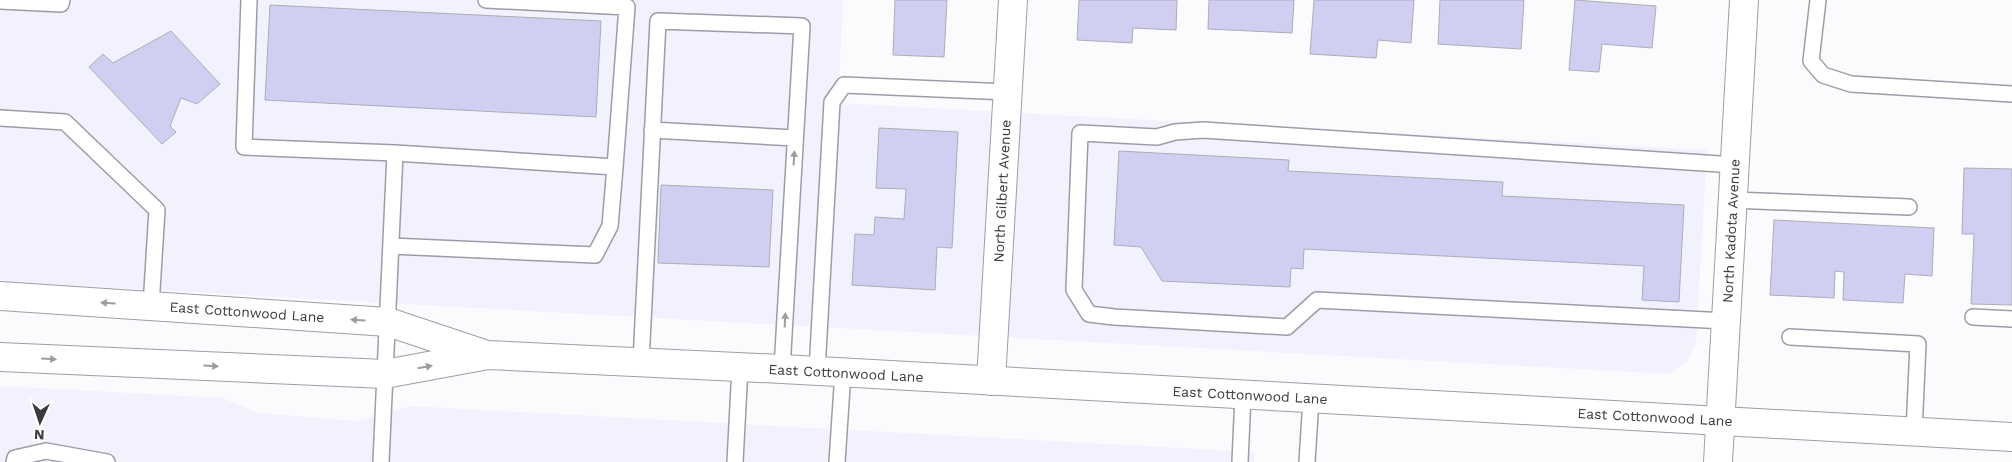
<svg xmlns="http://www.w3.org/2000/svg" width="2012" height="462" viewBox="0 0 2012 462" font-family="'Work Sans',sans-serif">
<style>
.built{fill:#f2f2fe}
.building{fill:#d0cff1;stroke:#adacb7}
.lines{fill:none;stroke-linecap:round;stroke-linejoin:round}
.lane-casing{stroke:#9d9da8;stroke-width:18}
.street-casing{stroke:#9d9da8;stroke-width:30}
.secondary-casing{stroke:#9d9da8;stroke-width:30}
.lane{stroke:#fff;stroke-width:15}
.street{stroke:#fff;stroke-width:28}
.secondary{stroke:#fff;stroke-width:28}
.oneway{fill:#9c9c9f}
.labels{text-anchor:middle;dominant-baseline:central;stroke-width:4;stroke-linejoin:round;paint-order:stroke}
.street-label{font-size:14px;fill:#3a3a3f;stroke:#fff}
</style>
<rect width="100%" height="100%" fill="#fbfbfd"/>
<path class="built" d="M0,0H843L838,103L1707,150L1696,343L1687,362L1668,374L6,282L0,279Z
M4,386L222,398L259,413L358,421L411,406L1255,452L1254,462H0V388Z"/>
<path class="building" d="M895,0H947L944,57L893,55Z
M1079,0H1177L1176,30L1133,28L1132,43L1077,40Z
M1209,0H1294L1292,33L1208,29Z
M1314,0H1414L1411,43L1378,40L1376,58L1310,54Z
M1440,0H1524L1521,49L1438,44Z
M1575,0L1656,6L1652,48L1602,44L1599,72L1569,70Z
M270,5L601,21L596,117L265,100Z
M171,31L220,84L197,104L181,98L170,126L176,132L162,144L89,67L103,54L113,63Z
M879,128L958,132L952,248L937,247L935,290L852,285L855,234L874,235L875,217L904,219L906,189L876,188Z
M1119,151L1289,160L1288,171L1503,182L1502,196L1684,205L1679,302L1642,300L1644,266L1304,249L1303,269L1291,268L1290,287L1162,281L1141,247L1114,245Z
M1964,168L2012,169V305L1971,304L1974,234H1962Z
M661,185L773,190L769,267L658,263Z
M1774,220L1934,228L1932,276L1905,274L1903,303L1843,300L1844,272L1835,271L1834,298L1770,295Z"/>
<g class="lines">
<defs>
<path id="lane" d="M249,0L244,147L395,153L615,167L627,7L486,0
M1818,0L1811,61L1823,75L1851,84L2012,94
M0,1L61,4L62,0
M0,118L65,122L157,210L151,306
M652,130L795,138
M1733,200L1909,207
M391,246L595,255L610,226L615,167
M1973,317L2012,319
M1726,321L1317,300L1287,327L1114,317L1089,314L1074,290L1080,133L1157,137L1175,132L1203,130L1735,165
M1790,337L1918,344L1914,432
M641,362L658,21L802,26L782,369
M817,371L832,102L844,85L1008,92
M14,462L15,458L46,451L107,462
M381,462L395,153
M735,462L740,367
M837,462L843,372
M1240,462L1243,395
M1307,462L1311,399"/>
<path id="street" d="M991,381L1013,0
M1718,462L1744,0"/>
<path id="secondary" d="M0,296L388,322L484,354
M0,357L385,374L488,355L782,369L2012,437"/>
</defs>
<use href="#lane" class="lane-casing"/>
<use href="#street" class="street-casing"/>
<use href="#secondary" class="secondary-casing"/>
<use href="#lane" class="lane"/>
<use href="#street" class="street"/>
<use href="#secondary" class="secondary"/>
</g>
<defs><path id="oneway-solid" d="M-6-.8H1V-3.2L6.5 0L1 3.2V.8H-6Z" transform="scale(1.25)"/></defs>
<g class="oneway">
<use href="#oneway-solid" transform="translate(794 158) rotate(-87)"/>
<use href="#oneway-solid" transform="translate(108 303) rotate(-176)"/>
<use href="#oneway-solid" transform="translate(358 320) rotate(-176)"/>
<use href="#oneway-solid" transform="translate(785 320) rotate(-87)"/>
<use href="#oneway-solid" transform="translate(49 359) rotate(3)"/>
<use href="#oneway-solid" transform="translate(211 366) rotate(3)"/>
<use href="#oneway-solid" transform="translate(425 367) rotate(-10)"/>
</g>
<g class="labels">
<g class="street-label">
<text transform="translate(1002 191) rotate(-87)">North Gilbert Avenue</text>
<text transform="translate(1731 231) rotate(-87)">North Kadota Avenue</text>
<text transform="translate(247 312) rotate(4)">East Cottonwood Lane</text>
<text transform="translate(846 373) rotate(3)">East Cottonwood Lane</text>
<text transform="translate(1250 395) rotate(3)">East Cottonwood Lane</text>
<text transform="translate(1655 417) rotate(3)">East Cottonwood Lane</text>
</g>
</g>
<g transform="translate(40 422) rotate(183)" stroke="#ffffff" stroke-width="4" paint-order="stroke">
<path d="M0-4L9 19L0 12L-9 19Z" fill="#3a3a3f"/>
<text y="-8" font-size="14" font-weight="bold" text-anchor="middle" fill="#3a3a3f">N</text>
</g>
</svg>
